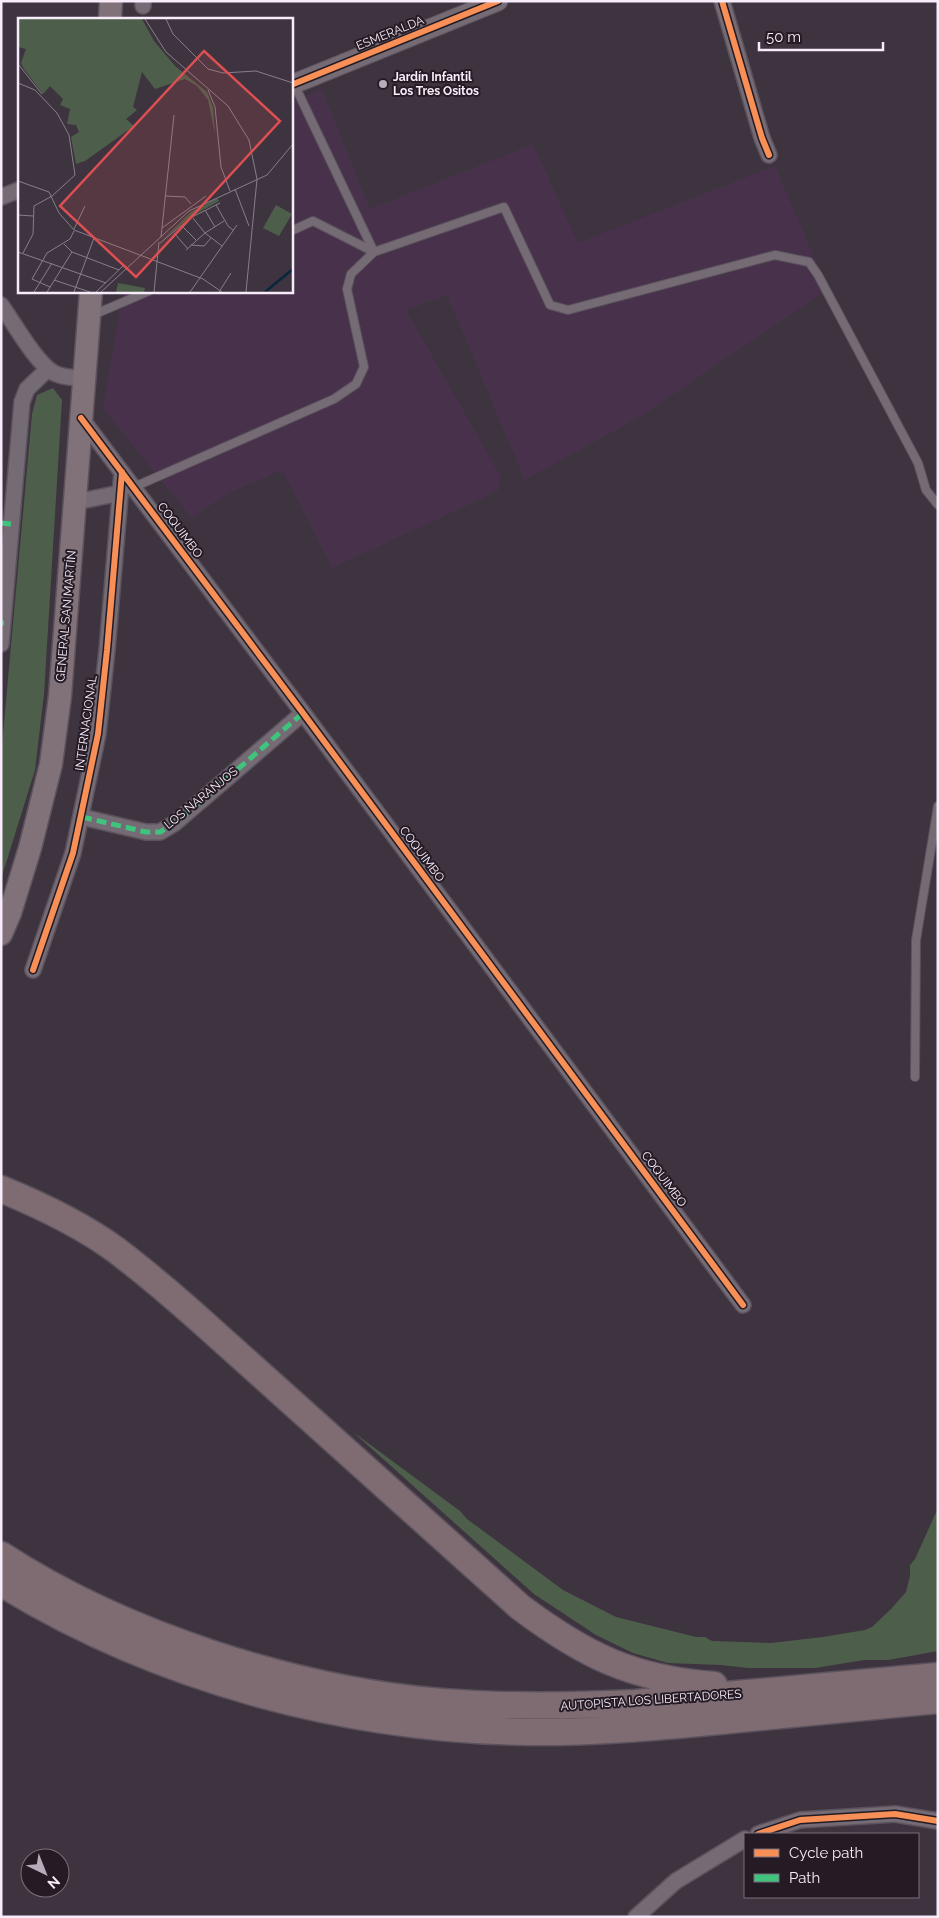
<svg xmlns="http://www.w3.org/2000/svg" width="939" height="1918" viewBox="0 0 939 1918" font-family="Raleway,sans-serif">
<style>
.built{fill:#48324b}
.green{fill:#4d5f4a}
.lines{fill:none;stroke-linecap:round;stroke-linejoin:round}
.service-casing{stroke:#5b525d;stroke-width:10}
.minor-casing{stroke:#5b525d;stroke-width:18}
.tertiary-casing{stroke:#5b525d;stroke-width:21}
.primary-casing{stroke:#5b525d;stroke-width:25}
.motorway-casing{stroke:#5b525d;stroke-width:29}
.service{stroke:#746b75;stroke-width:8}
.minor{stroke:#746b75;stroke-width:15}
.tertiary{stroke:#746b75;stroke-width:19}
.primary{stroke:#817179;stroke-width:22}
.motorway{stroke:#7f6c73;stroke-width:26}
.quiet{stroke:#40c37c;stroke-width:5;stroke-dasharray:10 5;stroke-linecap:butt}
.cycleway-casing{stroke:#241b25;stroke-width:9}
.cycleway{stroke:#f78f57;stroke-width:6}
.poi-dot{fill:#b7acb9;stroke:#241b25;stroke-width:2}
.labels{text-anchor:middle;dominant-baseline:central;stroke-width:4;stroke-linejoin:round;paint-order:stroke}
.street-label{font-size:12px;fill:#f8ecfa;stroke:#241b25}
.poi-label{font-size:12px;font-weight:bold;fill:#f8ecfa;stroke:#241b25;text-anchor:start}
.inset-river{fill:none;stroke:#07273a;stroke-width:2.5}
.inset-road{fill:none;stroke:#887e8a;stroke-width:1}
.view{fill:#dd4f52;fill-opacity:0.15;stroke:#dd4f52;stroke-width:2.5}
.inset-edge{fill:none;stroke:#f8ecfa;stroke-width:2.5}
</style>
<rect width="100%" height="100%" fill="#3e3440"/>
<path class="built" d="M322,89L370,209L533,144L578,243L775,166L828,289L643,415L525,480L447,295L406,310L501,477L498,491L332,568L282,470L227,494L192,518L103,408L123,291H291V102Z"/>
<path class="green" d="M53,388L62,400L44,694L35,770L1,879V756L32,414L37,395Z
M353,1432L460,1511L467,1519L563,1590L616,1617L696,1637H705L712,1641L771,1643L823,1637L865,1630L872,1627L891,1609L906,1592L910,1576V1565L915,1559L938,1508V1651L888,1660H864L815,1668H748L721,1665L668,1663L633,1653L596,1635L534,1594Z"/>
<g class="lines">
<defs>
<path id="service" d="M291,231L313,221L374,252L504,207L550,305L568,310L775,255L809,262L818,275L918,463L926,490L938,505
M93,315L149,291
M134,487L334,399L356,384L364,367L347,289L351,274L374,252L294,84
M915,1077L916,940L938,806"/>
<path id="minor" d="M722,1L762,138L769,155
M143,6V1
M1,197L19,190
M1,305C14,323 36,363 54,373C64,378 74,378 85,377
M81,418L303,713L743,1305
M76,502L120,493
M1,644L22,402L27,389L48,369
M82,817L146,832H160L175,823L303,713
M33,970L73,853L98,734L107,650L122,472
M758,1834L800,1820L895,1814L938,1821
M636,1917L676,1881L745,1839"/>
<path id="tertiary" d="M291,85L498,1"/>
<path id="primary" d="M110,19L111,1
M1,934L10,913L30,848L51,764L60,696L91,291"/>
<path id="motorway" d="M1,1189C40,1205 82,1225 116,1250C145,1272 172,1295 199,1319L520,1607C584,1655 632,1679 714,1685
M1,1555C124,1635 296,1690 442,1702C506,1707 571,1706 635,1703L938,1676
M1,1583C157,1679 344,1729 527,1732C598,1733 669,1726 740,1719C806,1713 872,1706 938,1700"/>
</defs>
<use href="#service" class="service-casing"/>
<use href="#minor" class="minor-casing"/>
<use href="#tertiary" class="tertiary-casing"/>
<use href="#primary" class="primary-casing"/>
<use href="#motorway" class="motorway-casing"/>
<use href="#service" class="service"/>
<use href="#minor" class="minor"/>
<use href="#tertiary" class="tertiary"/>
<use href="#primary" class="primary"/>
<use href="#motorway" class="motorway"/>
<path class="quiet" d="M1,523L12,524
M1,623H4
M82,817L146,832H160L175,823L303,713"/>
<defs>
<path id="cycleway" d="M722,1L762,138L769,155
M291,85L498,1
M81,418L303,713L743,1305
M33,970L73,853L98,734L107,650L122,472
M758,1834L800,1820L895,1814L938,1821"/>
</defs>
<use href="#cycleway" class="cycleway-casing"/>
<use href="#cycleway" class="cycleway"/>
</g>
<circle class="poi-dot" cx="383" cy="84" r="5"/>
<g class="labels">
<g class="street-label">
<text transform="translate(390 33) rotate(-22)">ESMERALDA</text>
<text transform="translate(180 530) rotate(53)">COQUIMBO</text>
<text transform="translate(66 616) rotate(-85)">GENERAL SAN MARTÍN</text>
<text transform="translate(86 723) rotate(-82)">INTERNACIONAL</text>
<text transform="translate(201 798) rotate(-39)">LOS NARANJOS</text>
<text transform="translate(422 854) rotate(53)">COQUIMBO</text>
<text transform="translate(664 1179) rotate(53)">COQUIMBO</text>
<text transform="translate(651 1700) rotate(-4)">AUTOPISTA LOS LIBERTADORES</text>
</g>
<g class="poi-label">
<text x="393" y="77">Jardín Infantil<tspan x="393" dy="14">Los Tres Ositos</tspan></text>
</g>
</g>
<g transform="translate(18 18)">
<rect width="275" height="275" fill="#3e3440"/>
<path d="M0,1H124L136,23L157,48L189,74L195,89L197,116L190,82L179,68L167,61L137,71L124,54L115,89L119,92L108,101L116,108L67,143L58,146L53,119L61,114L58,107L49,106L52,91L42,87L45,81L32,68L25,76L6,51L3,45L8,31L0,29ZM199,180L201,183L174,198L143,223L173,194ZM258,187L274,196L261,218L245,210ZM100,265L127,270L126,274H98Z" fill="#4d5f4a"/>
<path class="inset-river" d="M247,274L275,251"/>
<path class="inset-road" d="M127,1L148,34L210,88L231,122L239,161L228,274M148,1L155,16L190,51L205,55L238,53L275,65M0,46L24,76M0,65L17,72L39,95L51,117L57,157L34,178L16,188L15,216L5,235M190,72L197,89L203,149L212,173M0,163L31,174L41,195L56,212L185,261L204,274M217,171L231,208M147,178L167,179L173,186M198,187L210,208L215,212M187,192L197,209M0,197L15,198M175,200L187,215L204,228M164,208L178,222M144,210L188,178M56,211L67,188M156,215L170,231M143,219L156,97M142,225L174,199L202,185M46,226L54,234L101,252M173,227L186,228L193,220M168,232L187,215L206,203M0,234L88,265M36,262L72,274M32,269L14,261L29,235L52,221L56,213M16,274L34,245M29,274L54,234M56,274L76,220M78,274L106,247M83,274L171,193L249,157L275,126M136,274L141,224M172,274L219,207M201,274L213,255"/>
<path class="view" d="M186,33L262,103L118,259L42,188Z"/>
<rect width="275" height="275" class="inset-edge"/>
</g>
<rect width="939" height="1918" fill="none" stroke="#f8ecfa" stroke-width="5"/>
<rect x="744" y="1833" width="175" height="65" fill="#241b25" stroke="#796f7a"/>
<rect x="754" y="1849" width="25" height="8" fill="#f78f57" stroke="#796f7a"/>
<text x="789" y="1858" font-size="15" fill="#f8ecfa">Cycle path</text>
<rect x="754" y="1874" width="25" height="8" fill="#40c37c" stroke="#796f7a"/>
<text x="789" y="1883" font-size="15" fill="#f8ecfa">Path</text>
<g transform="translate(45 1873) rotate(137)"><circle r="24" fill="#241b25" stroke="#796f7a"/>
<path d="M0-4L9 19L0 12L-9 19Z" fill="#b7acb9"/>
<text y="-8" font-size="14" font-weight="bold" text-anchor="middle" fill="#f8ecfa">N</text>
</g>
<path d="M759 42v8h124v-8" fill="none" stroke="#f8ecfa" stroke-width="2.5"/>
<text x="766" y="42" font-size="15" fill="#f8ecfa" stroke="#241b25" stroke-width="4" paint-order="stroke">50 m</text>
</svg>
